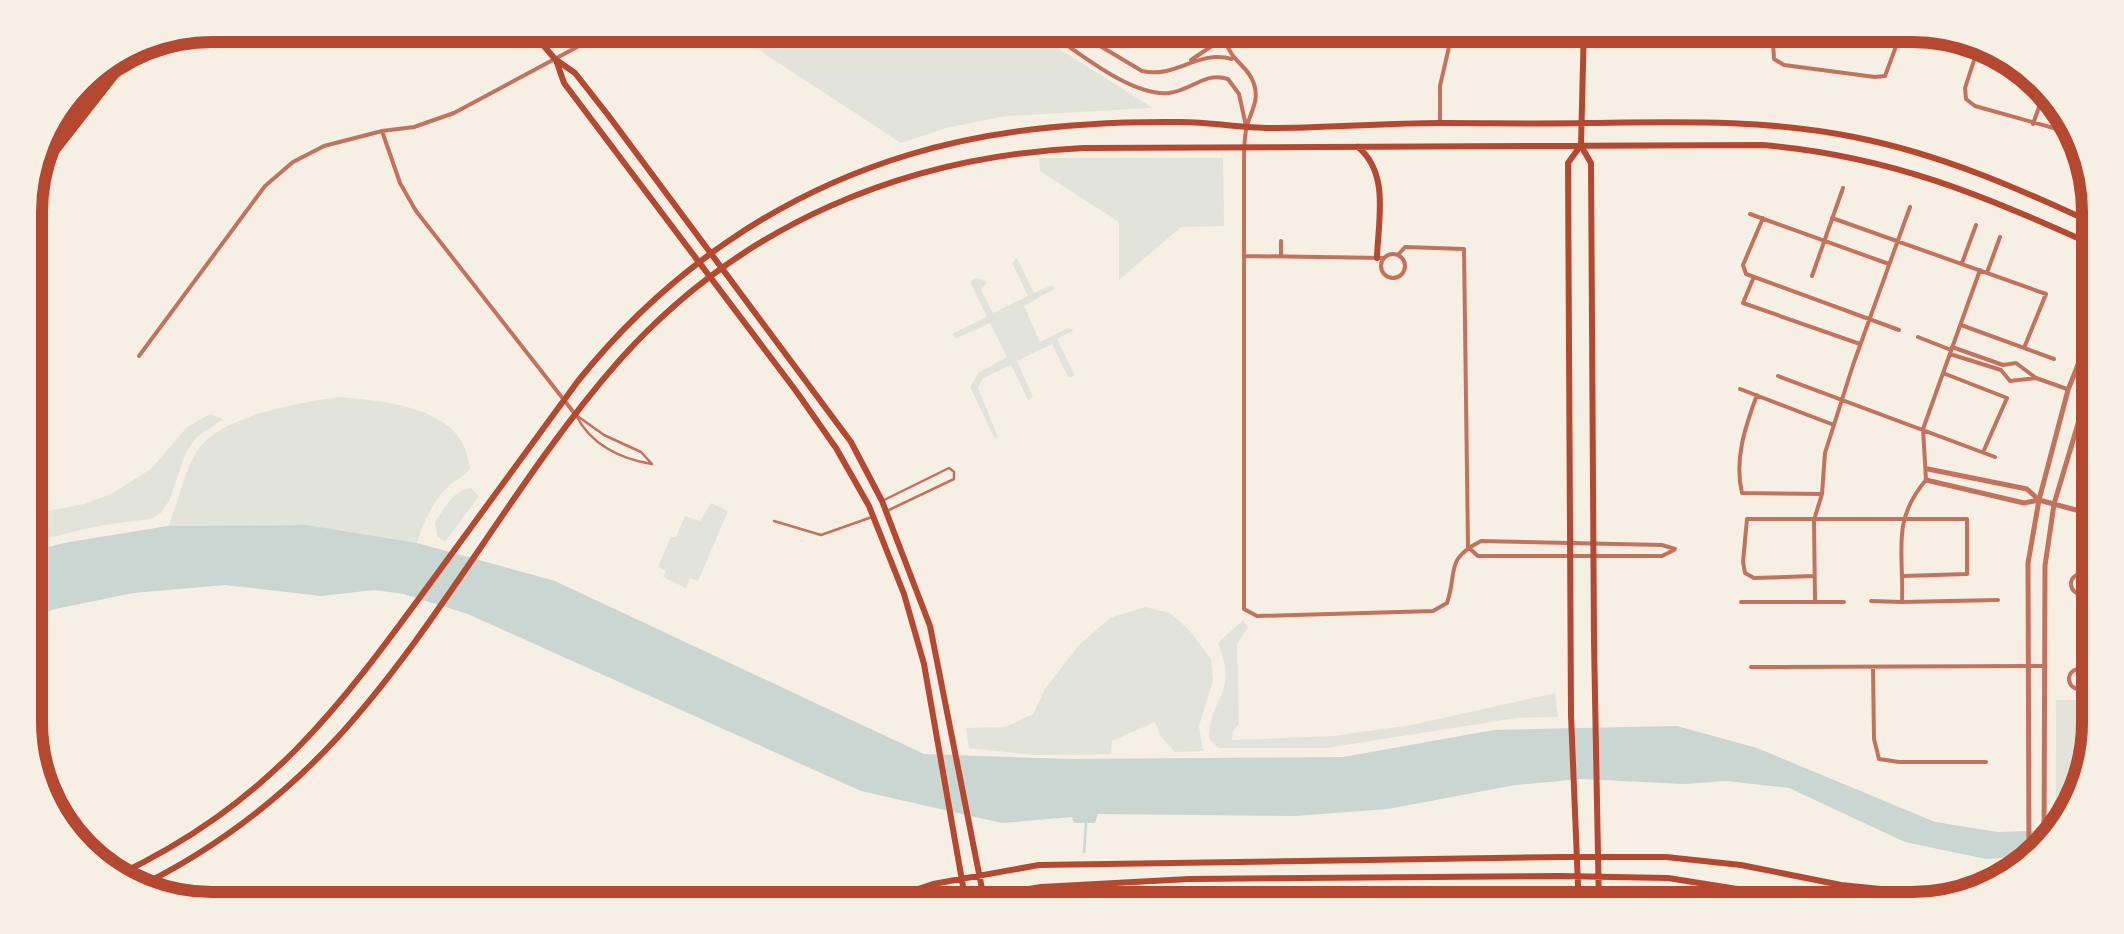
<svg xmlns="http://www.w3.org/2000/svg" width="2124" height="934" viewBox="0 0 2124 934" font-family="'Fira Sans',sans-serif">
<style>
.green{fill:#e2e4dc}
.water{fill:#c9d6d2}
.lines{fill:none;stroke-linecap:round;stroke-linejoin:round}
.stream{stroke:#c9d6d2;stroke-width:2.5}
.service{stroke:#c5725c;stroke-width:2.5}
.minor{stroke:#c5725c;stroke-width:4}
.tertiary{stroke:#c5725c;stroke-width:5}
.secondary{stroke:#b5482f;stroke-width:6}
.motorway{stroke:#b5482f;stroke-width:8}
.rim{fill:none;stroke:#b5482f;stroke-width:12}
</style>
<rect width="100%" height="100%" fill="#f6efe4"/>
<path class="green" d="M721,25H1021L1153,108L1006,116L946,128L901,143Z
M1039,158H1223L1224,226L1181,227L1119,280V222L1040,171Z
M1017,258L1034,293L1052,285L1056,288L1024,306L1040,342L1068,328L1074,330L1057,339L1075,376L1068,377L1052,344L1017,361L1033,397L1028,400L1011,365L983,378L978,388L998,437L995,439L970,387L978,373L1007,357L990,323L955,339L952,334L987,317L970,281L978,278L987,282L981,290L993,313L1028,296L1012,263Z
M338,397C375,400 444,405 463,444C467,451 468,460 470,468C464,478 459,477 451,484C434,498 423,523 417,543L307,525L168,526C179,503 183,474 196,453C216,416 300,403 338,397Z
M210,414L223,419L197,437L186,452L170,499L161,513L150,519L103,525L27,543V515L84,504L111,494L151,469L187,427Z
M471,488L479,496L445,542L437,536L435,522C445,508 453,490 471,488Z
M711,503L728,511L698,581L690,578L686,588L663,577L666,571L658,567L671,537H676L685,516L700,521Z
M1145,607L1170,613L1189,630L1211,659L1213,681L1199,726L1203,751L1175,752L1161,737L1155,722L1112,741L1111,754L1034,755L969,748L966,728L1005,727L1033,714L1045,689L1079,645L1110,618Z
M1243,620L1248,627L1237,644L1239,724L1233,731L1232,740L1333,736L1411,725L1555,693L1558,717L1516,718L1327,748H1218L1209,738C1210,696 1239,694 1218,643Z
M2056,700H2099C2099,732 2095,780 2074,806H2056Z
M1625,893L1715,899L1775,909H1620L1619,900Z"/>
<path class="water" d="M307,525L417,543L555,581L924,754L1071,759L1343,757L1494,730L1677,726L1757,748L1935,822L1998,832L2054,830L2034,856L1986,859L1905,842L1789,788L1726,781L1684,784L1581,779L1515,785L1388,809L1294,816L1098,814L1095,823H1074L1072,817L1002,823L861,791L468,614L404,594L374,590L321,596L225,585L133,593L55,609L28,619L27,552L69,542L168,526Z"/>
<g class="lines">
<path class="stream" d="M1084,852L1086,823"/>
<path class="service" d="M1247,25L1257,38L1267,40L1448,41
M576,415L604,435L641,452L652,464C620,459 590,444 576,415Z
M884,500L949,468L953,471
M889,510L954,479V472
M774,521L821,535L872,517"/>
<path class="minor" d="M1038,25C1071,46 1129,97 1169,93C1191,91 1205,71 1228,79L1239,94L1246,126
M1065,25L1142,71C1176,79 1198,49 1232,59
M1772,25L1774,59L1784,65L1875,77L1885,76L1904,25
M1235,30L1227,45C1232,61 1249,67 1254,84C1260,102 1249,114 1246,130C1244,141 1244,152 1244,163V609L1257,616L1433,611L1447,603C1458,571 1444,560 1481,541L1662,545L1675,549
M1981,39L1965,88L1966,99L1975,106L2075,134
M1191,60L1243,25
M1440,123V86L1454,25
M2033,124L2046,87
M382,131L400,183L416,211L575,414
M1750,214L1889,264
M1763,218L1743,265L1746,274L1899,330
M1832,218L2046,294L2024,348
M1381 266a12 12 0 1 1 24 0a12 12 0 1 1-24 0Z
M1398,255L1405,247L1464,249L1468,547
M1244,256L1383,258
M1281,256V241
M1962,263L1976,225
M1980,270L1923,429L1926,480C1891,521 1904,551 1902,602L1998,600
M1988,270L2000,237
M1812,276L1843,188
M1753,279L1743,303L1860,344
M1961,325L2054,359
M1918,337L1951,350
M1952,347L2003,365L2016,363L2036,378L2067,389
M1950,354L2001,370L2010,381L2036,378
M139,356L265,186L293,162L324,146L382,131L414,127L454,113L592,39L612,25
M1943,373L2007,398L1984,450
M1778,376L1995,457
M1740,389L1834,425
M1757,395C1745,427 1734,460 1742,493L1822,494
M1468,547L1478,556H1662L1674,550
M2071 584a10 10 0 1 1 20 0a10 10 0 1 1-20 0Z
M1814,576L1754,578L1745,573L1743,562L1747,519H1967V574L1903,576
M1871,601L1902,602
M1741,602H1815L1814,520L1822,494L1825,453L1853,365L1910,207
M1815,602H1844
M1751,667L2043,666
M1873,667L1874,739L1879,759L1899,762H1986
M2069 679a10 10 0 1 1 20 0a10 10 0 1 1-20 0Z"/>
<path class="tertiary" d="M1928,469L2027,489L2039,500L2098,516
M1926,480L2024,503L2039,500
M2044,843L2045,566L2054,504L2098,357
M2029,862L2028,563L2039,500L2068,390L2098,314"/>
<path class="secondary" d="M526,25L555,59L575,73L608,115L851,442L882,501L930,626L986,909
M556,60L564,83L796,391L836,448L869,506L904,594L924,664L967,909
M1581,146L1591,163L1594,642L1599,909
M1358,147C1390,174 1378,220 1377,258
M116,876C269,803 337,711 434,578C482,512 530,446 578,381C664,274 776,195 908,155C995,128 1091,121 1181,122C1211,122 1240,128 1270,128C1327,128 1384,123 1441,123C1489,123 1538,124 1587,123C1676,122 1766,119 1854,137C1940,154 2018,188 2097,225
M134,889C211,852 280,800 338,737C443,622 515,479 618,362C739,225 904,156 1084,148L1763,145C1891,156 1982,195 2098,247
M859,909L933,884L1039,865L1562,857H1666L1741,865L1841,885L1920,893H1970
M924,909L965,899L1041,887L1189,879L1560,876L1668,878L1837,905L1881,909
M1579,909L1571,715L1568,163L1581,145L1584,25"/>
<path class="motorway" d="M29,185L126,61"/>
</g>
<path d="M0 0H2124V934H0ZM212 42H1912A170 170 0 0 1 2082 212V722A170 170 0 0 1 1912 892H212A170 170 0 0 1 42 722V212A170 170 0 0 1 212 42Z" fill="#f6efe4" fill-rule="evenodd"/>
<path class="rim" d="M212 42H1912A170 170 0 0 1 2082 212V722A170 170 0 0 1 1912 892H212A170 170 0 0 1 42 722V212A170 170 0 0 1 212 42Z"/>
</svg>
